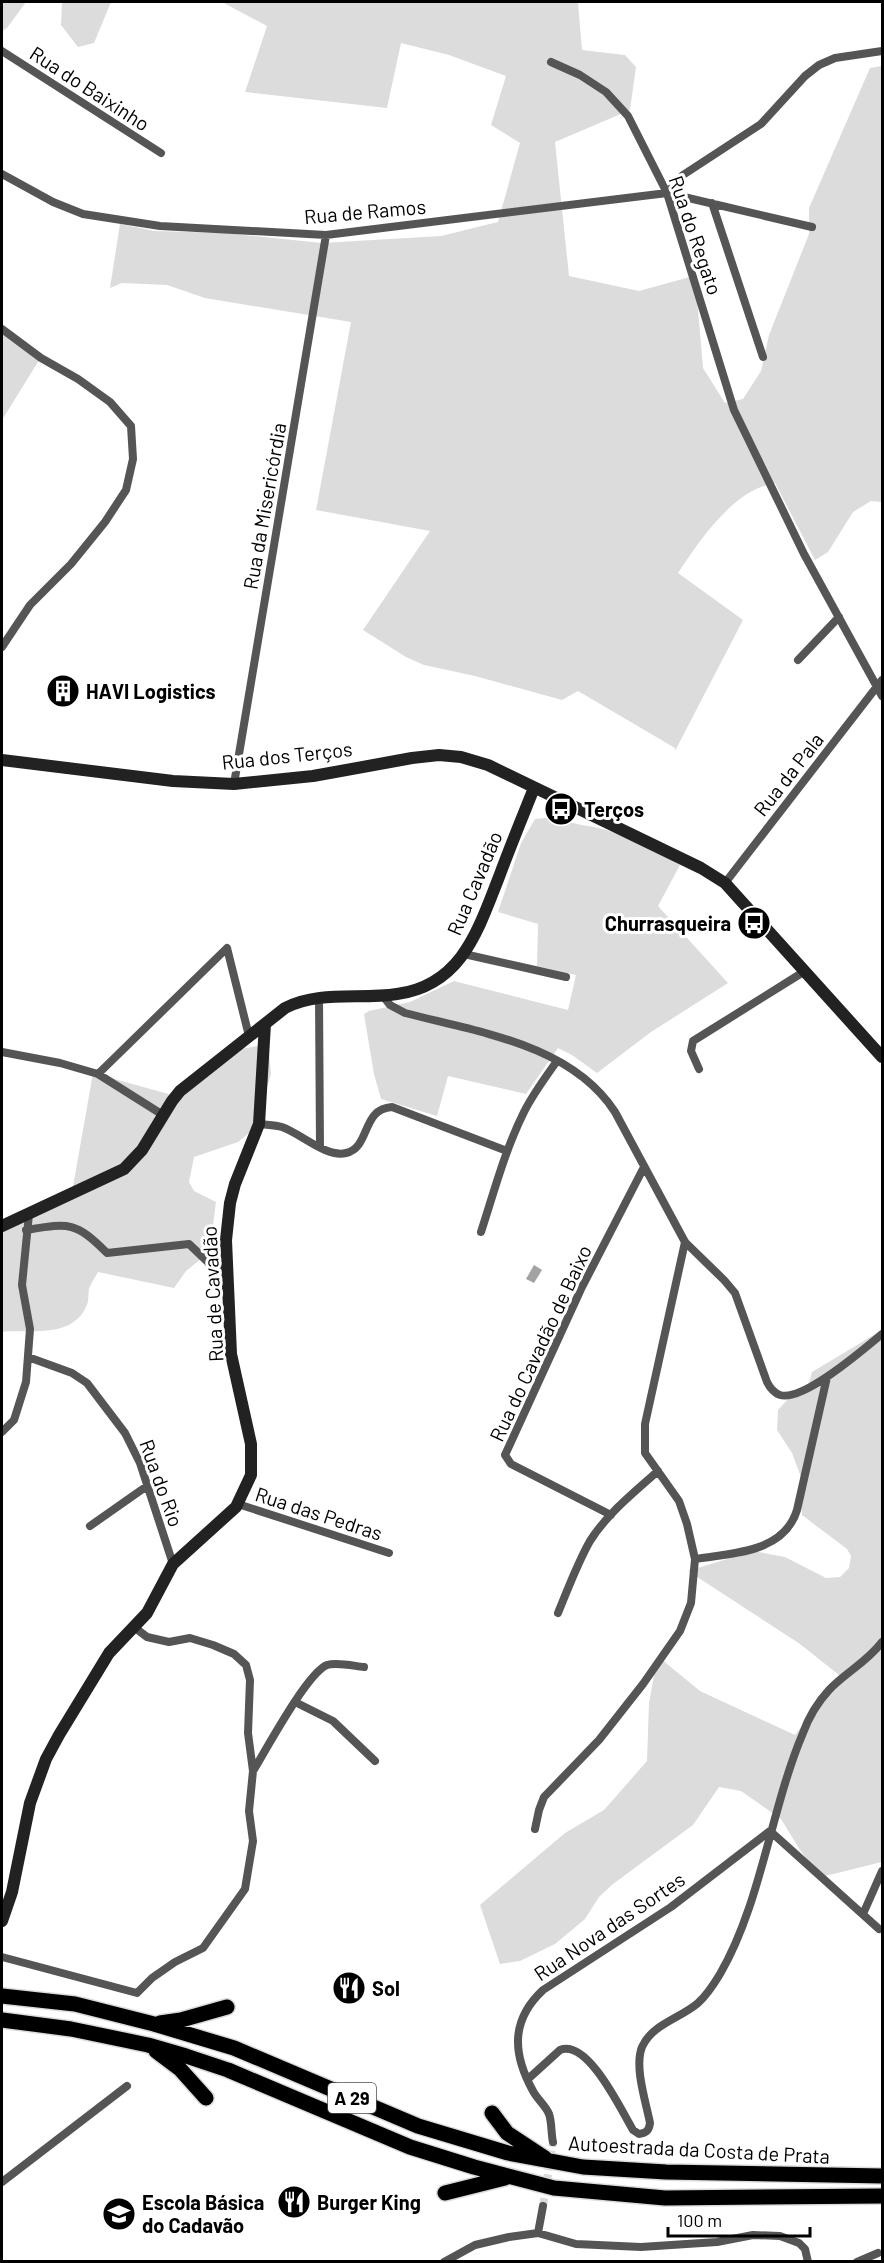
<svg xmlns="http://www.w3.org/2000/svg" width="884" height="2263" viewBox="0 0 884 2263" font-family="Barlow,sans-serif">
<style>
.green{fill:#dcdcdc}
.water{fill:#a3a3a3}
.lines{fill:none;stroke-linecap:round;stroke-linejoin:round}
.street-tunnel{stroke:#d9d9d9;stroke-width:8;stroke-dasharray:8 4;stroke-linecap:butt}
.highway-casing{stroke:#dbdbdb;stroke-width:18}
.street{stroke:#555;stroke-width:8}
.secondary{stroke:#222;stroke-width:12}
.highway{stroke:#000;stroke-width:15}
.labels{text-anchor:middle;dominant-baseline:central;stroke-width:6;stroke-linejoin:round;paint-order:stroke}
.shield{fill:#fff;stroke:#4c4c4c;stroke-width:1.5}
.shield-label{font-size:18px;font-weight:bold;fill:#000}
.street-label{font-size:20px;fill:#000;stroke:#fff}
.poi-label{font-size:20px;font-weight:bold;fill:#000;stroke:#fff;text-anchor:start}
</style>
<rect width="100%" height="100%" fill="#fff"/>
<path class="green" d="M2,2H26L7,28L2,31Z
M62,2H111L94,43L78,47L61,25Z
M222,2H578L582,50L625,55L636,67L630,110L555,142L569,276L639,291L697,275V298L703,368L725,403L743,399L761,371L769,335L809,234V208L870,68L882,66V502L871,501L853,512L828,552L815,560L775,483C733,490 700,540 678,573L743,620L675,751V748L578,691L562,700L475,676L424,665L406,657L363,630L430,531L316,510L351,322L205,298L167,285L122,283L110,288L120,224L155,231L224,233L322,243L441,236L498,222L520,143L491,125L506,76L449,55L401,43L387,108L245,92L267,26Z
M2,331L41,357L2,420Z
M555,817C572,825 589,825 606,830C632,838 659,849 680,865L658,906L728,983L651,1032L597,1073L572,1055L558,1048L526,1094L448,1076L437,1116L381,1099L374,1074L364,1014L369,1011L410,1002L454,981L568,1010L576,975L537,966L538,924L498,912L521,843L535,819Z
M258,1046L269,1052L271,1074L255,1128L238,1142L194,1157L189,1182L194,1191L216,1202L210,1247L202,1258L186,1271L174,1288L98,1272C95,1277 91,1283 89,1289C88,1295 89,1302 86,1307C71,1339 30,1329 2,1332V1223L71,1198L93,1073L172,1095L241,1049Z
M882,1330V1862L821,1877L800,1850L781,1819L741,1791L719,1787L693,1825L613,1884L599,1897L585,1919L555,1944L520,1961L500,1964L480,1905L565,1833L604,1810L647,1761L649,1703L657,1659H661L700,1691L795,1735L839,1675L800,1644L688,1571L753,1551L785,1557L826,1578L840,1577L849,1568L851,1556L847,1549L802,1515L801,1477L792,1453L777,1430L778,1410L788,1399L807,1391L812,1372Z"/>
<path class="water" d="M534,1265L542,1270L534,1283L526,1279Z"/>
<g class="lines">
<path class="street-tunnel" d="M543,2206L553,2142"/>
<defs>
<path id="highway" d="M2,1996L75,2004L154,2024L234,2048L418,2126L508,2153L583,2167L666,2172L882,2176
M2,2020L71,2029L148,2045L186,2056L228,2070L410,2147L474,2167L554,2188L665,2198L882,2196
M160,2023L181,2020L227,2007
M156,2051L180,2069L206,2098
M492,2113L507,2133L545,2158
M445,2193L505,2178"/>
</defs>
<use href="#highway" class="highway-casing"/>
<path class="street" d="M2,51L161,153
M551,62L580,75L606,92L628,116L667,193L734,410L804,554L882,696
M2,174L53,202L83,214L160,226L326,235L667,193L812,227
M667,193L683,175L761,124L805,76L819,65L835,58L882,51
M712,203L763,357
M2,329L41,358L78,379L110,402L131,426L133,459L126,490L105,522L71,564L30,605L2,647
M798,660L839,617
M234,784L326,235
M725,883L882,680
M464,954L566,977
M383,996L390,1005L405,1013C477,1032 571,1044 615,1112L685,1242L724,1280L735,1293L767,1382C770,1388 774,1393 780,1395C803,1402 864,1349 882,1334
M319,997L320,1147
M2,1052L60,1063L98,1074L163,1115
M699,1069L691,1051L693,1041L805,971
M98,1074L227,948L249,1036
M259,1124C267,1125 275,1125 282,1127C300,1133 326,1158 346,1153C371,1147 361,1109 392,1107L507,1151
M26,1230C69,1223 75,1221 107,1253L189,1244L211,1265L227,1269
M481,1232C494,1192 505,1150 524,1112C533,1094 545,1078 557,1061
M28,1357L72,1373L87,1383L125,1433L140,1463L173,1564
M2,1432L14,1420L26,1382L30,1329L22,1285L29,1214
M238,1504L389,1553
M611,1515L511,1464L505,1455L581,1289L644,1167
M90,1526L147,1486
M695,1559C732,1553 784,1553 797,1510L827,1377
M558,1613C568,1589 577,1564 590,1541C607,1514 634,1492 658,1471
M295,1702L333,1721L375,1761
M253,1771C266,1750 307,1673 327,1665C337,1662 354,1666 364,1667
M535,1829L539,1810L544,1797L599,1740L643,1684L680,1631L691,1603L695,1559L687,1524L679,1501L645,1453V1424L685,1242
M770,1831L879,1929
M863,1914L882,1871
M2,1957L137,1993L152,1978L175,1962L203,1948L245,1889L253,1841L249,1811L253,1771L248,1733L250,1680L246,1665L234,1654L213,1645L190,1638L169,1642L147,1637L134,1627
M528,2079L560,2050C588,2039 621,2110 633,2130L639,2134C646,2133 649,2131 650,2123C646,2102 634,2067 642,2047C652,2024 681,2018 698,2003C707,1995 714,1984 720,1974C761,1904 771,1808 803,1733C808,1719 818,1702 829,1690C845,1673 867,1662 882,1642
M553,2142C551,2134 552,2122 549,2114C546,2106 537,2099 533,2091C512,2053 511,2020 543,1990L671,1907L770,1831
M2,2182L127,2086
M538,2233L543,2206
M444,2262L475,2245L509,2237L538,2233L576,2244L641,2247L717,2242L753,2235L780,2236L799,2243L805,2249L808,2262
M857,2262L878,2253"/>
<path class="secondary" d="M2,760L173,781L234,784L313,776L412,758L439,755L461,757L488,765L701,868L725,883L882,1057
M2,1226L124,1169L142,1150L172,1101L180,1091L285,1008C320,990 360,1000 397,994C462,985 478,930 499,877C510,847 522,818 534,788
M2,1921L12,1892L30,1803L46,1759L59,1735L109,1653L147,1613L173,1564L236,1507L251,1475V1444L231,1354L226,1240L230,1203L235,1184L259,1124L265,1024"/>
<use href="#highway" class="highway"/>
</g>
<defs>
<symbol id="building-disc" viewBox="-11 -11 22 22"><circle r="9.5" fill="#000" stroke="#fff"/><path d="M-4-6H4V6H1V3H-1V6H-4ZM-2.5-4.3h1.7v1.8h-1.7ZM.8-4.3h1.7v1.8H.8ZM-2.5-1h1.7V.8h-1.7ZM.8-1h1.7V.8H.8Z" fill="#fff"/></symbol>
<symbol id="bus-disc" viewBox="-11 -11 22 22"><circle r="9.5" fill="#000" stroke="#fff"/><path d="M-5-6H5V4H4V6H2V4H-2V6H-4V4H-5ZM-3.5-4V0h7V-4ZM-3.5 1.2v1.5H-2V1.2ZM2 1.2v1.5H3.5V1.2Z" fill="#fff"/></symbol>
<symbol id="restaurant-disc" viewBox="-11 -11 22 22"><circle r="9.5" fill="#000" stroke="#fff"/><path d="M-5-6h1v4h1v-4h1v4h1v-4h1v5L-1.5 .5V6h-2V.5L-5-1ZM5-6V6H3V1.5H1.5Q1.5-4 5-6Z" fill="#fff"/></symbol>
<symbol id="school-disc" viewBox="-11 -11 22 22"><circle r="9.5" fill="#000" stroke="#fff"/><path d="M0-5L7-2L0 1L-7-2ZM-4 1L0 2.5L4 1V4Q0 6-4 4Z" fill="#fff"/></symbol>
</defs>
<g fill-rule="evenodd">
<use href="#building-disc" x="44" y="672" width="38" height="38"/>
<use href="#bus-disc" x="542" y="790" width="38" height="38"/>
<use href="#bus-disc" x="735" y="904" width="38" height="38"/>
<use href="#restaurant-disc" x="330" y="1969" width="38" height="38"/>
<use href="#restaurant-disc" x="275" y="2183" width="38" height="38"/>
<use href="#school-disc" x="100" y="2195" width="38" height="38"/>
</g>
<g class="labels">
<rect class="shield" x="328" y="2083" width="48" height="30" rx="4.5"/>
<g class="shield-label">
<text x="352" y="2098">A 29</text>
</g>
<g class="street-label">
<text transform="translate(90 88) rotate(33)">Rua do Baixinho</text>
<text transform="translate(365 211) rotate(-5)">Rua de Ramos</text>
<text transform="translate(696 235) rotate(71)">Rua do Regato</text>
<text transform="translate(264 506) rotate(-80)">Rua da Misericórdia</text>
<text transform="translate(287 755) rotate(-6)">Rua dos Terços</text>
<text transform="translate(788 774) rotate(-52)">Rua da Pala</text>
<text transform="translate(474 883) rotate(-67)">Rua Cavadão</text>
<text transform="translate(212 1294) rotate(-93)">Rua de Cavadão</text>
<text transform="translate(540 1343) rotate(-65)">Rua do Cavadão de Baixo</text>
<text transform="translate(162 1483) rotate(70)">Rua do Rio</text>
<text transform="translate(319 1513) rotate(18)">Rua das Pedras</text>
<text transform="translate(609 1926) rotate(-34)">Rua Nova das Sortes</text>
<text transform="translate(699 2149) rotate(3)">Autoestrada da Costa de Prata</text>
</g>
<g class="poi-label">
<text x="86" y="691">HAVI Logistics</text>
<text x="584" y="809">Terços</text>
<text x="731" y="923" text-anchor="end">Churrasqueira</text>
<text x="372" y="1988">Sol</text>
<text x="142" y="2202">Escola Básica<tspan x="142" dy="23">do Cadavão</tspan></text>
<text x="317" y="2202">Burger King</text>
</g>
</g>
<rect width="884" height="2263" fill="none" stroke="#000000" stroke-width="6"/>
<path d="M668 2227v9h142v-9" fill="none" stroke="#000000" stroke-width="3"/>
<text x="677" y="2227" font-size="18" fill="#000000" stroke="#ffffff" stroke-width="4.5" paint-order="stroke">100 m</text>
</svg>
